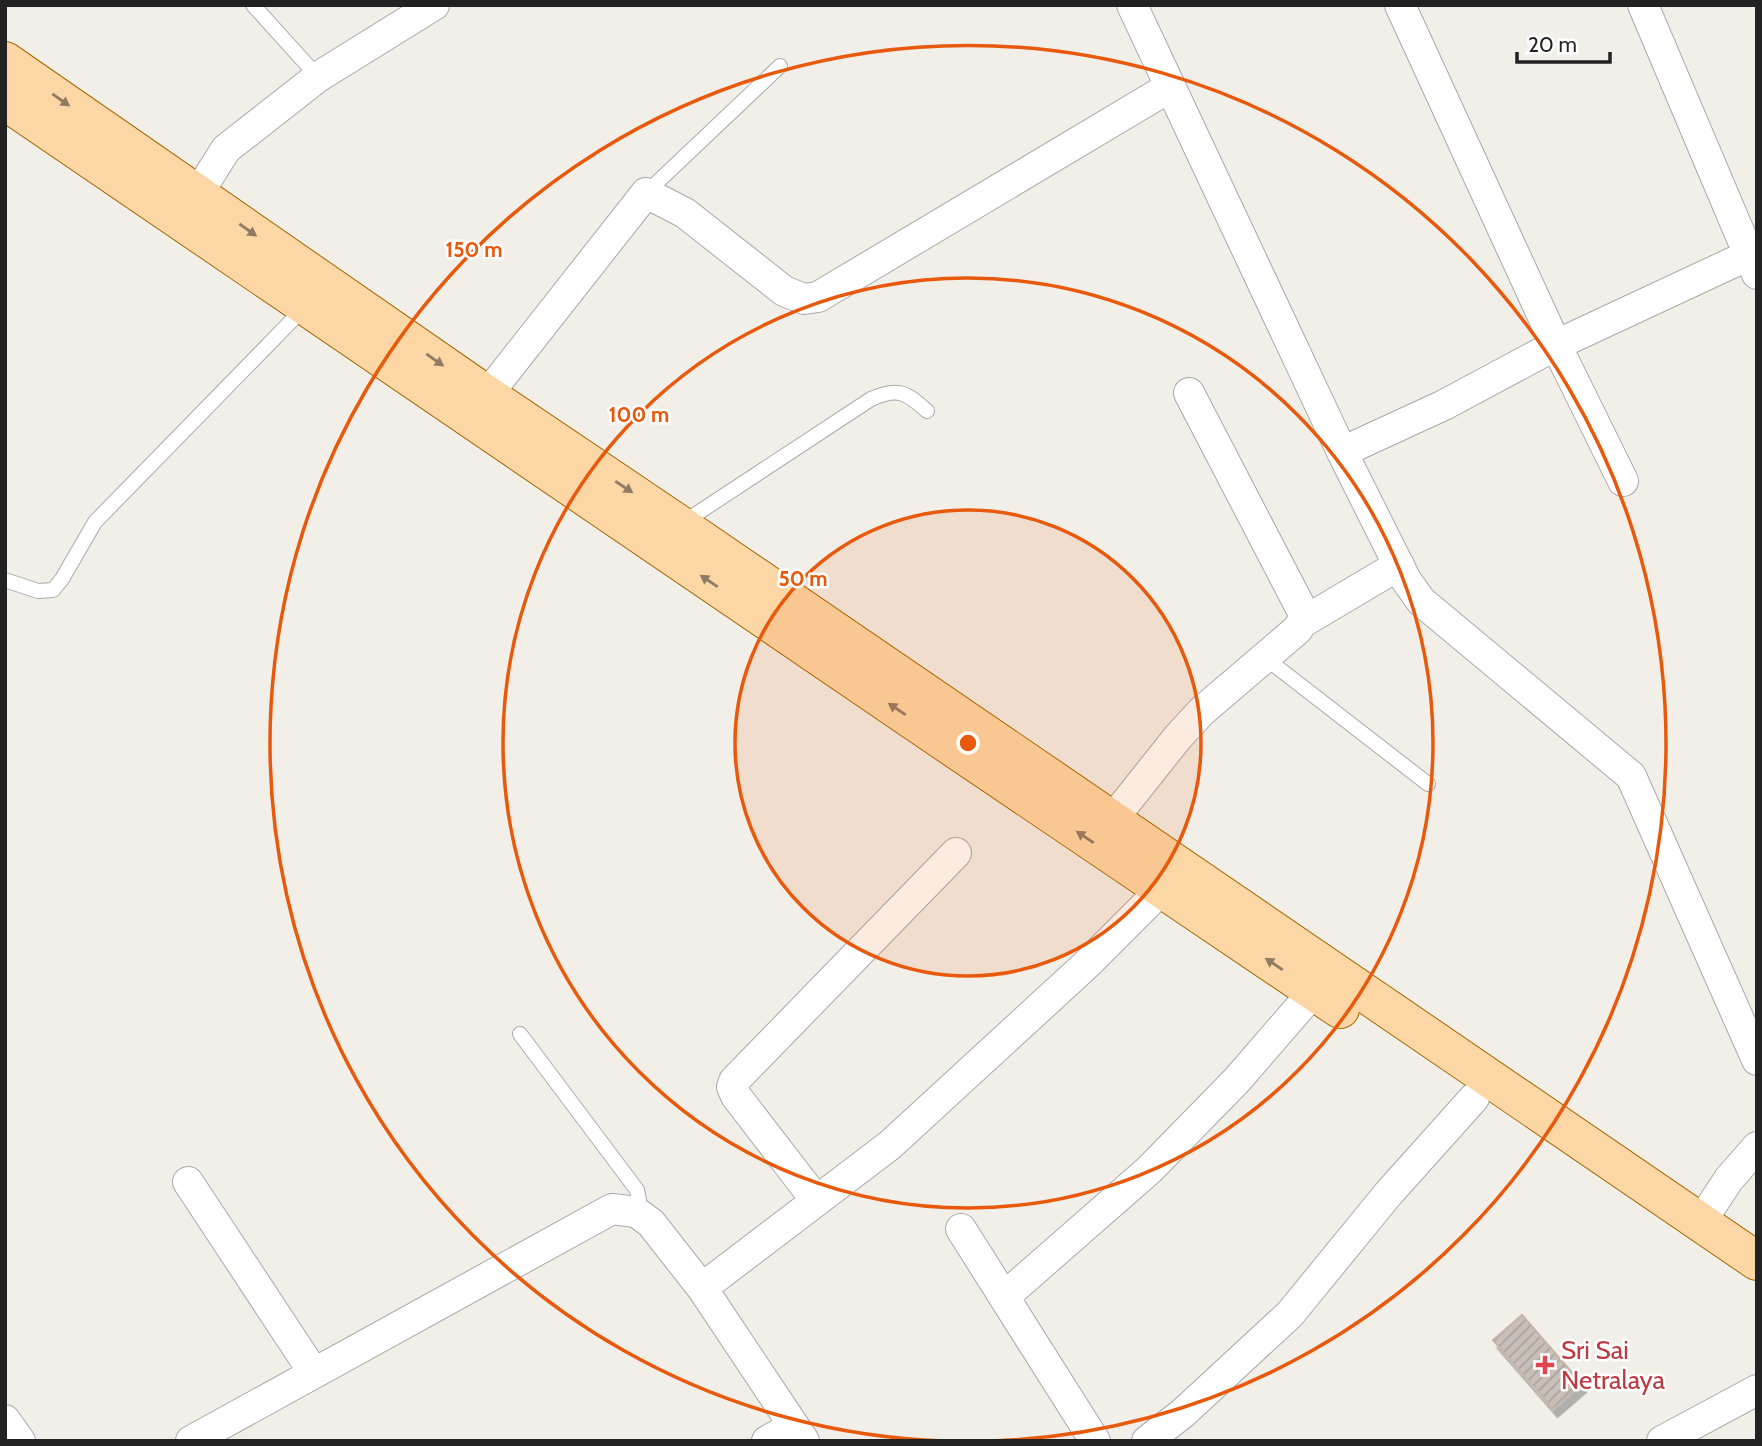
<svg xmlns="http://www.w3.org/2000/svg" width="1762" height="1446" viewBox="0 0 1762 1446" font-family="Cabin,sans-serif">
<style>
.building{fill:url(#building-hatch);stroke:#c4b6ab;stroke-width:2;filter:url(#shadow)}
.lines{fill:none;stroke-linecap:round;stroke-linejoin:round}
.service-casing{stroke:#a9a9a9;stroke-width:16}
.minor-casing{stroke:#a9a9a9;stroke-width:32}
.primary-casing{stroke:#a06b00;stroke-width:40}
.service{stroke:#fff;stroke-width:14}
.minor{stroke:#fff;stroke-width:30}
.primary{stroke:#fcd6a4;stroke-width:38}
.oneway{fill:#8f7c63}
.ring{fill:none;stroke:#e8590c;stroke-width:3.5}
.health-dot{fill:#e0444e;stroke:#fff;stroke-width:2.5}
.labels{text-anchor:middle;dominant-baseline:central;stroke-width:5;stroke-linejoin:round;paint-order:stroke}
.health-label{font-size:26px;fill:#be3a42;stroke:#fff;text-anchor:start}
.centre{fill:#e8590c;stroke:#fff;stroke-width:3.5}
.ring-label{font-size:21px;text-anchor:middle;font-weight:bold;fill:#e8590c;stroke:#fff;stroke-width:5;stroke-linejoin:round;paint-order:stroke}
</style>
<defs>
<pattern id="building-hatch" width="6" height="6" patternUnits="userSpaceOnUse" patternTransform="scale(1.75)"><rect width="6" height="6" fill="#c7bfb8"/><path d="M-1 1l2-2M0 6l6-6M5 7l2-2" fill="none" stroke="#aba49e"/></pattern>
<filter id="shadow"><feDropShadow dx="4.5" dy="8" stdDeviation="0" flood-color="#0004"/></filter>
</defs>
<rect width="100%" height="100%" fill="#f2efe9"/>
<path class="building" d="M1522,1315L1582,1384L1553,1409L1493,1340Z"/>
<g class="lines">
<defs>
<path id="service" d="M253,5L318,77
M646,193L780,66
M681,524L871,399C898,387 906,392 927,411
M5,580L38,591L53,590L62,579L95,522L305,307
M1264,657L1428,784
M520,1034L637,1190L639,1200L636,1212"/>
<path id="minor" d="M1132,5L1342,452L1406,580L1421,601L1631,776L1757,1060
M1400,5L1556,345L1623,481
M1643,5L1757,274
M197,195L226,149L318,77L434,5
M487,395L646,193L685,213L784,291L804,299L818,297L1170,87
M1342,452L1444,405L1556,345L1749,255
M1303,622L1399,565
M1112,820L1178,737L1202,711L1298,629L1305,616L1189,393
M188,1182L314,1373
M816,1200L736,1096L732,1087L734,1081L956,853
M1700,1223L1729,1179L1757,1147
M961,1229L1095,1441
M702,1288L890,1145L1087,964L1162,889
M1004,1297L1149,1170L1237,1080L1314,991
M5,1420L20,1441
M191,1441L612,1209L636,1212L651,1223L702,1288L804,1441
M767,1441L794,1426
M1147,1441L1183,1413L1290,1314L1388,1194L1474,1098
M1662,1441L1757,1390"/>
<path id="primary" d="M5,61L487,395L680,525L1757,1261
M5,101L948,744L1340,1009"/>
</defs>
<use href="#service" class="service-casing"/>
<use href="#minor" class="minor-casing"/>
<use href="#primary" class="primary-casing"/>
<use href="#service" class="service"/>
<use href="#minor" class="minor"/>
<use href="#primary" class="primary"/>
</g>
<defs><path id="oneway-solid" d="M-6-.8H1V-3.2L6.5 0L1 3.2V.8H-6Z" transform="scale(1.75)"/></defs>
<g class="oneway">
<use href="#oneway-solid" transform="translate(61 100) rotate(35)"/>
<use href="#oneway-solid" transform="translate(248 230) rotate(35)"/>
<use href="#oneway-solid" transform="translate(435 360) rotate(35)"/>
<use href="#oneway-solid" transform="translate(624 487) rotate(34)"/>
<use href="#oneway-solid" transform="translate(709 581) rotate(-146)"/>
<use href="#oneway-solid" transform="translate(897 709) rotate(-146)"/>
<use href="#oneway-solid" transform="translate(1085 837) rotate(-146)"/>
<use href="#oneway-solid" transform="translate(1274 964) rotate(-146)"/>
</g>
<circle cx="968" cy="743" r="233" fill="#e8590c" fill-opacity=".12"/>
<g class="ring">
<circle cx="968" cy="743" r="233"/>
<circle cx="968" cy="743" r="465"/>
<path d="M944 1441A698 698 0 1 1 992 1441"/>
</g>
<path class="health-dot" d="M1541.5 1354.5h7v7h7v7h-7v7h-7v-7h-7v-7h7z"/>
<g class="labels">
<g class="health-label">
<text x="1561" y="1350">Sri Sai<tspan x="1561" dy="30">Netralaya</tspan></text>
</g>
</g>
<circle cx="968" cy="743" r="10" class="centre"/>
<g class="ring-label">
<text x="474" y="257">150 m</text>
<text x="639" y="422">100 m</text>
<text x="803" y="586">50 m</text>
</g>
<rect width="1762" height="1446" fill="none" stroke="#222222" stroke-width="14"/>
<path d="M1517 52v10h93v-10" fill="none" stroke="#222222" stroke-width="3.5"/>
<text x="1528" y="52" font-size="21" fill="#222222" stroke="#ffffff" stroke-width="5" paint-order="stroke">20 m</text>
</svg>
